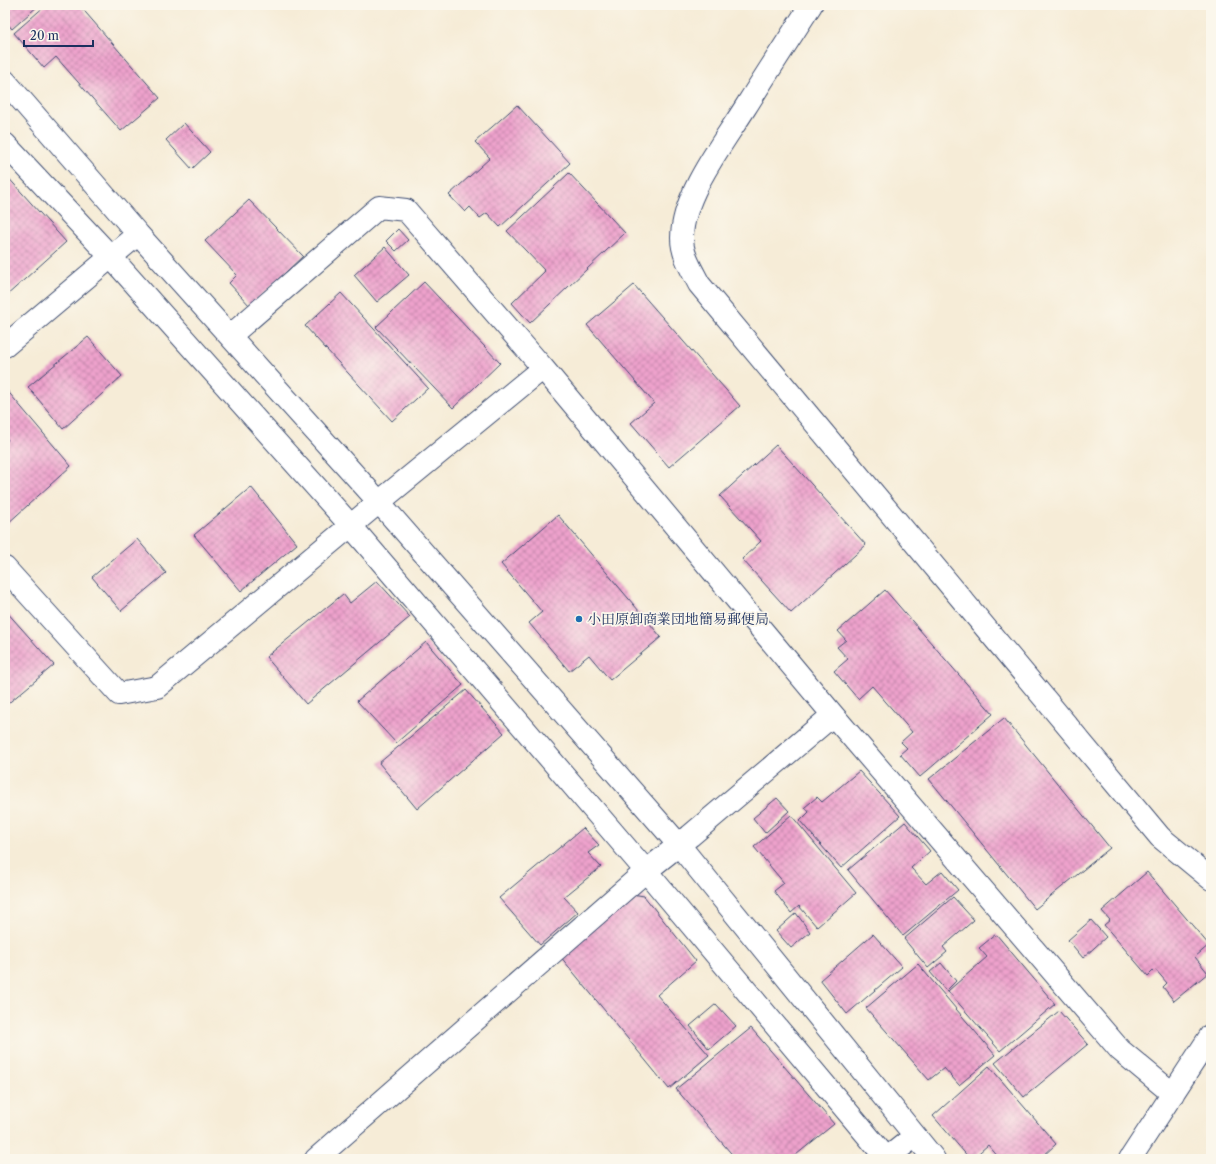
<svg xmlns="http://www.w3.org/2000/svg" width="1216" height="1164" viewBox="0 0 1216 1164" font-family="'Libre Caslon Text','Noto Serif JP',serif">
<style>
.building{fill:url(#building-cross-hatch)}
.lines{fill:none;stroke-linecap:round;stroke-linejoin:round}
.minor-casing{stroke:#3c4b70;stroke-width:24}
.minor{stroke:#fff;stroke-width:22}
.poi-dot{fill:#1f6fb2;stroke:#fbf7ec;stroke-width:1.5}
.labels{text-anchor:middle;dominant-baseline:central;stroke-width:3.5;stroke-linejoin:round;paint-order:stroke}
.poi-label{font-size:14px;fill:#1b2f5e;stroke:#fbf7ec;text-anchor:start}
</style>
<defs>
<pattern id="building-cross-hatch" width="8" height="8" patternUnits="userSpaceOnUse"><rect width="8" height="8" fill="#eea2cc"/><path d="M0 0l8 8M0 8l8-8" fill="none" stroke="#c084a9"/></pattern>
</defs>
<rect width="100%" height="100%" fill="#fbf7ec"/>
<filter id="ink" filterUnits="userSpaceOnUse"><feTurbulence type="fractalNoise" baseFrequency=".025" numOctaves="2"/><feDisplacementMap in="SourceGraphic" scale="8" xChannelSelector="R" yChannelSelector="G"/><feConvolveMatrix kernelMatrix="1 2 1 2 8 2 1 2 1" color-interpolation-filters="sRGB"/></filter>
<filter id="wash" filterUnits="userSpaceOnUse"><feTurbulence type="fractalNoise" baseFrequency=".012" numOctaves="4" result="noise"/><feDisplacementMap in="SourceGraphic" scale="16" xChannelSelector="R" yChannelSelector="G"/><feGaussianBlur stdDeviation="0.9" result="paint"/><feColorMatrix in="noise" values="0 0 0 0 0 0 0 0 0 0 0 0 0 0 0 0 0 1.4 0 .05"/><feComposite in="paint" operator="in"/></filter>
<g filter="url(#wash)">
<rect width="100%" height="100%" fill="#f6ecd7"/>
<g id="blocks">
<path class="building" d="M7,5H39L12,29L5,21V7Z
M46,5H79L160,98L121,131L56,57L44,68L14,33Z
M517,105L570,163L500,227L487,213L480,218L470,207L465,212L449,195L490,158L475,142Z
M184,123L210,152L192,169L166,140Z
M569,173L625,233L530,323L512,303L545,271L507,231Z
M5,174L66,242L5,297Z
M249,200L303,256L250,306L229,283L237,275L205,241Z
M398,229L408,240L396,251L386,241Z
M385,247L409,275L377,302L354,275Z
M424,282L500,363L453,408L376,327Z
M634,285L740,406L669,467L631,423L654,403L587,325Z
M341,293L428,388L392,421L305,326Z
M88,337L122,376L63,429L28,387Z
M5,388L71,466L6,525L5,443L8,440L5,436Z
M776,445L866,545L791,613L742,559L761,541L720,496Z
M251,487L297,544L241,591L194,535Z
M558,515L661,637L610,680L589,655L569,671L529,623L542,612L501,564Z
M137,539L166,573L121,611L92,577Z
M377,581L410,617L306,704L266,657L343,594L350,603Z
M885,590L993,714L920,777L900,754L907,748L901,742L912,732L872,686L858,699L834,671L848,659L837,647L846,640L838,631Z
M5,610L54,665L5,706Z
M426,642L463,685L396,743L357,701Z
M466,690L504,733L417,809L379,763Z
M1004,718L1110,848L1035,909L929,779Z
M859,771L900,816L841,868L800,821L809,812L805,807L817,797L822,802Z
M777,798L789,811L765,833L753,818Z
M791,815L856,893L817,927L799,906L791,913L774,891L784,883L754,847Z
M905,822L930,851L911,868L926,884L942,871L958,890L903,936L848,870Z
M583,828L599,845L588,853L601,867L564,897L578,912L540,945L499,898Z
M1147,872L1209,945L1195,957L1208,973L1174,1001L1163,987L1167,983L1155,969L1148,976L1104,925L1110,920L1102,911Z
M632,894L644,896L696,961L657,995L709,1055L669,1089L560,956Z
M953,897L974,920L943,947L947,952L928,968L904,939Z
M796,913L810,932L791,948L776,931Z
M1091,920L1106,937L1083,958L1068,940Z
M873,934L902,967L847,1014L820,980Z
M996,934L1055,1004L1000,1051L948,991L987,957L979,948Z
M941,963L956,981L946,991L930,972Z
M918,964L995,1055L959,1085L944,1068L929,1080L866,1008Z
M716,1004L736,1026L709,1049L690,1026Z
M1059,1011L1088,1044L1024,1097L995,1063Z
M751,1028L834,1124L791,1159H736L676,1089Z
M989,1066L1056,1144L1040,1159H1000L988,1145L972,1159H970L933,1116Z"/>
</g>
</g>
<g filter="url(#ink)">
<use href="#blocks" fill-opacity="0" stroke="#3c4b70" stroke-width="1"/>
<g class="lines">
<defs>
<path id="minor" d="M811,5C789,39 767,73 745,108C723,143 682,196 682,238C682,255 692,270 699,284L1160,837L1211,879
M5,81L138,234
M5,144L110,256L351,526L646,871L887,1159
M230,336L379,207L406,210L543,368
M5,346L138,234L379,502L679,845L934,1159
M5,568L119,694L157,687L379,502L543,368L833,715L1120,1050L1173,1094
M316,1159L646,871L690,836L833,715
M886,1159L915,1136
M1130,1159L1211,1035"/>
</defs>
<use href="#minor" class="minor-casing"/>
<use href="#minor" class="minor"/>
</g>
</g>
<circle class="poi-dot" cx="579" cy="619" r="4"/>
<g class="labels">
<g class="poi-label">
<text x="587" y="619">小田原卸商業団地簡易郵便局</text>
</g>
</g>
<rect width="1216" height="1164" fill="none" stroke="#fbf7ec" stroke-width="20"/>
<path d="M24 40v6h69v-6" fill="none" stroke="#1b2f5e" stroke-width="2"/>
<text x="30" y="40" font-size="12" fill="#1b2f5e" stroke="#fbf7ec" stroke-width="3" paint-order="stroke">20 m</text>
</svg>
